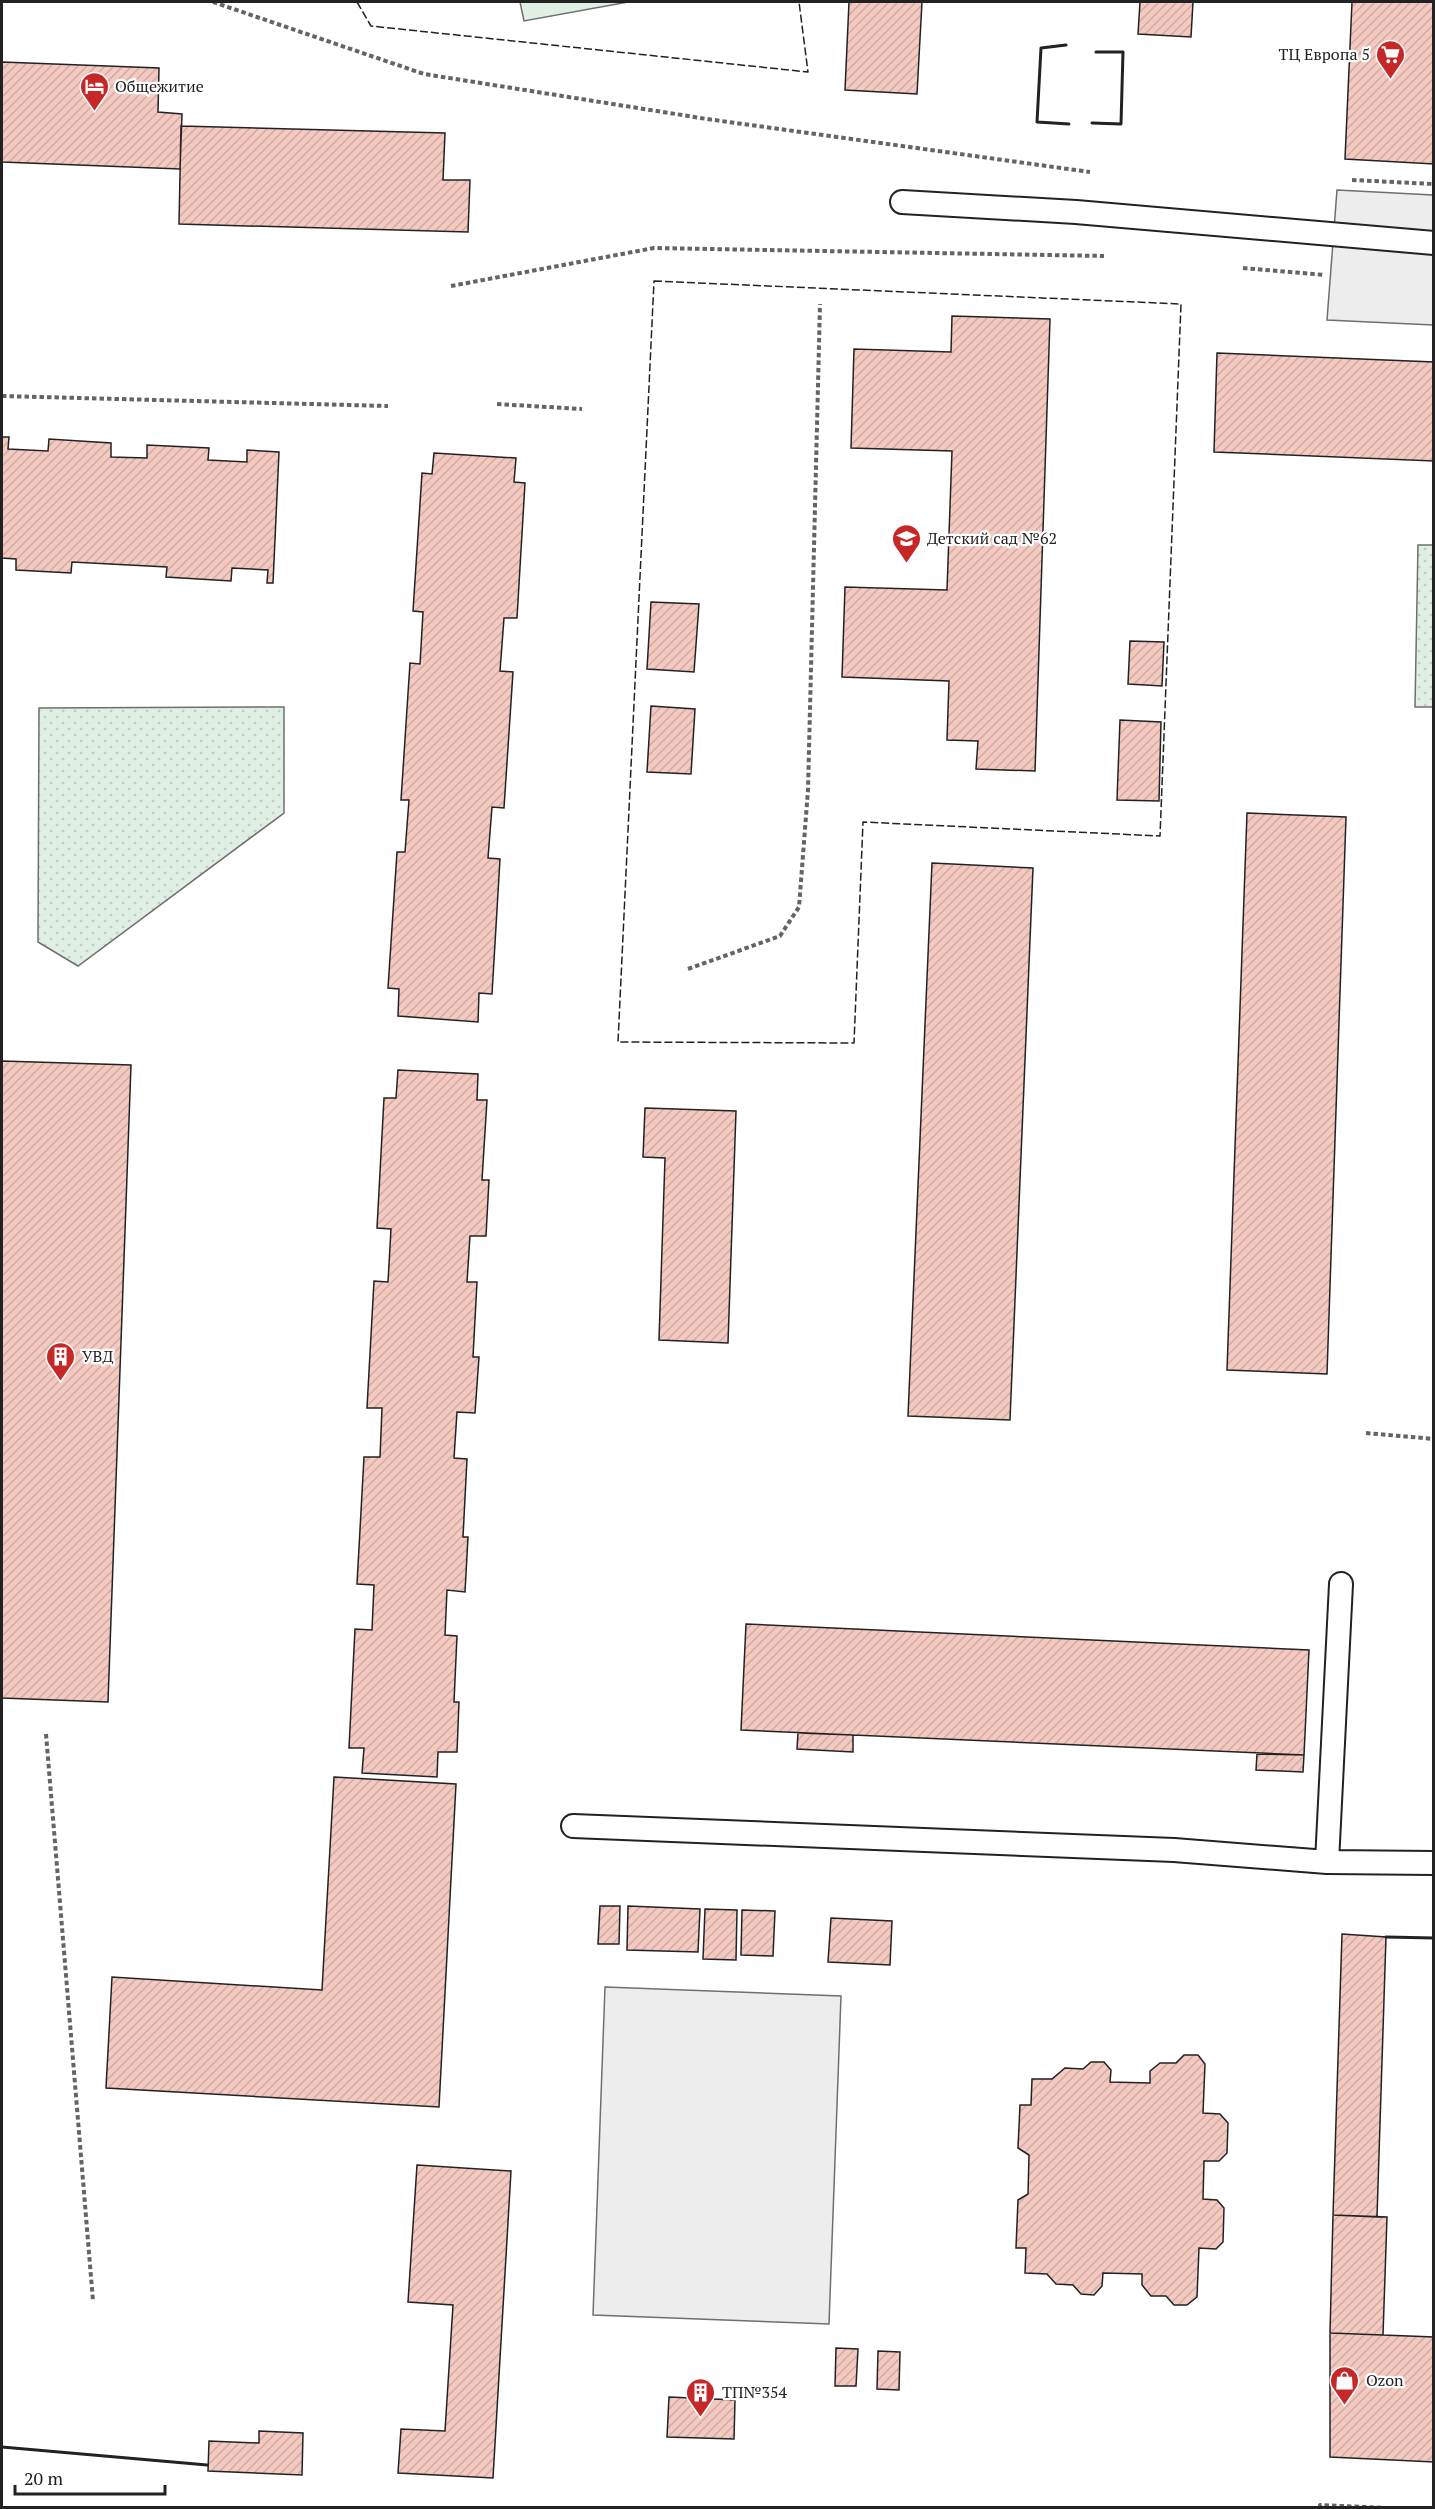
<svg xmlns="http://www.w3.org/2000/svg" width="1435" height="2509" viewBox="0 0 1435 2509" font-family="'PT Serif',serif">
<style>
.park{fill:url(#park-dots);stroke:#6f6f6f;stroke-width:1.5}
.garden{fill:#e0efe3;stroke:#6f6f6f;stroke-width:1.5}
.parking{fill:#ededed;stroke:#6f6f6f;stroke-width:1.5}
.building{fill:url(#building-hatch);stroke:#222;stroke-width:1.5}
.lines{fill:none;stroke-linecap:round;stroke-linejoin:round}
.service-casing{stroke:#222;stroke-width:26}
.path{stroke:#646464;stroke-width:4;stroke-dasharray:4.5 3;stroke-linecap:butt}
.service{stroke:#fff;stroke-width:22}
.fence{stroke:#222;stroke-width:1.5;stroke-dasharray:8 3;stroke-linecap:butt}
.wall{stroke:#222;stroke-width:3}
.labels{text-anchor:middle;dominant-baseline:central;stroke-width:4.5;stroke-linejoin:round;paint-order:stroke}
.poi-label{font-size:16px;fill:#222;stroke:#fff;text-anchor:start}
</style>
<defs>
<pattern id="park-dots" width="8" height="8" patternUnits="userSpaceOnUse" patternTransform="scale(1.5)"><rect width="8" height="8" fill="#e0efe3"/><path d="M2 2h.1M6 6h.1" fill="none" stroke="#c0cdc2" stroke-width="1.8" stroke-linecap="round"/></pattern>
<pattern id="building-hatch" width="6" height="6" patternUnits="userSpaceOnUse" patternTransform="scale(1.5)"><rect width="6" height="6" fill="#f3c9c0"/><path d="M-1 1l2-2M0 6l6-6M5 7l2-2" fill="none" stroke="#d0aca5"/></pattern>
</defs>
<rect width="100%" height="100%" fill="#fff"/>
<path class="park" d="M1418,545H1433V707H1415Z
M284,707V813L78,966L38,942L39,708Z"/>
<path class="garden" d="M520,2H628L524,21Z"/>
<path class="parking" d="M1337,190L1433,195V325L1327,320Z
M605,1987L841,1996L829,2324L593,2315Z"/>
<path class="building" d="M849,2H922L917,94L845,90Z
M1140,2H1193L1191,37L1138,34Z
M1352,2H1434V164L1345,159Z
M2,62L159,68L158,112L182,114L180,169L2,162Z
M181,126L445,133L443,180H470L468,232L179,224Z
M952,316L1050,319L1035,771L976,769L978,741L947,740L949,681L842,677L845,587L947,590L952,451L851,448L854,349L951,352Z
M1217,353L1434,362V461L1214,452Z
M2,437H9L8,449L48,451L49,439L111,443V457L147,458V445L209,448L208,460L247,462V450L279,452L273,583H267L268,570L232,568L231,581L166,577L167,567L72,562L71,573L16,570V559L2,558Z
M434,453L516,458L514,482L525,483L517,618H504L500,671L513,672L504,808L492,807L488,858L500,859L492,994L479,993L478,1022L398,1016L399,989L388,988L397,852H405L409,800H401L410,663L420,664L423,612L413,611L422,473L432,474Z
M651,602L699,604L694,672L647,669Z
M1130,641L1164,642L1162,686L1128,684Z
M651,706L695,709L691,774L647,772Z
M1120,720L1161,722L1159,801L1117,800Z
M1247,813L1346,817L1327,1374L1227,1370Z
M932,863L1033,868L1010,1420L908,1416Z
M2,1061L131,1065L108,1702L2,1698Z
M398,1070L478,1074L477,1100H487L482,1180H489L486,1236H470L467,1282H477L473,1357H479L475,1413L457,1412L454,1458L467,1459L463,1537H468L465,1592L447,1590L445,1635L457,1636L454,1702H459L457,1752H438L437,1777L362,1773L364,1748H349L355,1629L372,1630L374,1585L357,1584L364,1457H380L382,1408H367L374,1281L388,1282L391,1229L377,1228L384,1098H396Z
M645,1108L736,1111L728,1343L659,1340L665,1158L643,1157Z
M746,1624L1309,1650L1304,1755L741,1730Z
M798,1733L853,1735V1752L797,1749Z
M1257,1754L1304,1755L1303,1772L1256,1770Z
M334,1777L456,1784L439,2107L106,2088L112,1977L322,1990Z
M600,1906H620L619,1944H598Z
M628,1906L700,1909L698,1952L627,1950Z
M705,1909L737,1910L736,1960L703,1959Z
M742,1910L775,1911L773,1956L741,1955Z
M831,1918L892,1921L890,1965L828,1962Z
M1342,1934L1386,1937L1377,2217L1333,2215Z
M1184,2055H1198L1205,2064L1203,2113L1220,2114L1228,2123L1227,2153L1219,2161H1204L1203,2199L1217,2200L1224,2208L1223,2242L1216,2249L1199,2248L1197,2297L1187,2305H1174L1166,2296H1151L1142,2285V2274L1103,2273L1102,2286L1094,2295L1081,2294L1073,2285L1056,2284L1047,2274L1025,2273L1026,2248H1016L1018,2200L1028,2194L1029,2155L1018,2148L1020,2105H1031L1032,2079H1052L1065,2068L1083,2069L1091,2062H1104L1111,2070L1110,2082L1150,2083V2071L1160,2063H1176Z
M417,2165L511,2171L493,2478L398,2473L401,2429L445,2431L453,2305L408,2302Z
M1333,2215L1387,2217L1383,2335L1330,2333Z
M1330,2333L1434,2337V2462L1330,2457Z
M836,2348L858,2349L856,2386H835Z
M878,2351L900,2352L899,2390L877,2389Z
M669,2397L735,2400L734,2439L667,2437Z
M259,2431L303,2433L302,2475L208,2471L209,2441L259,2443Z"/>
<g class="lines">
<defs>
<path id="service" d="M902,202L1076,212L1434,243
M573,1826L1174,1850L1327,1862L1434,1863
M1327,1862L1341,1584"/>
</defs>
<use href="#service" class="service-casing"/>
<path class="path" d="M213,2L424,74L707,119L1090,172
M1352,180L1434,184
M1243,268L1325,275
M451,286L654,248L1104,256
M2,396L388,406
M497,404L582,409
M688,969L780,936L799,907L808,790L820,304
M1366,1433L1434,1439
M46,1734L93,2301
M1320,2508V2505L1386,2508"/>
<use href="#service" class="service"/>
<path class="fence" d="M357,2L371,26L808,72L799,2
M654,281L1181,304L1160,836L863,822L854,1043L618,1042Z"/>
<path class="wall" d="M1066,45L1041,48L1037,122L1069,124
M1092,123L1121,124L1123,52H1096
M1386,1937L1434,1938
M2,2447L207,2465"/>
</g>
<defs>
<symbol id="supermarket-pin" viewBox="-11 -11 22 30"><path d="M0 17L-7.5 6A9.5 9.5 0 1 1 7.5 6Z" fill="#c62828" stroke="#fff"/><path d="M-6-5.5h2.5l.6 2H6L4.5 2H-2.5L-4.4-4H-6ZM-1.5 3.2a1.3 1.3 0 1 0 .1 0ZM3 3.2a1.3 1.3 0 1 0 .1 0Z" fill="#fff"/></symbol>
<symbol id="hotel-pin" viewBox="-11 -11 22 30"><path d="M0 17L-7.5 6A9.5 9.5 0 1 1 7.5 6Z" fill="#c62828" stroke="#fff"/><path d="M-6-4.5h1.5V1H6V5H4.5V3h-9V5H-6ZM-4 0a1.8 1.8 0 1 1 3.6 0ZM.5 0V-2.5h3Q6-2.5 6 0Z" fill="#fff"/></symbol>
<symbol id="school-pin" viewBox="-11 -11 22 30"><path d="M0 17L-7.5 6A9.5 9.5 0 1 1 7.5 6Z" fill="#c62828" stroke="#fff"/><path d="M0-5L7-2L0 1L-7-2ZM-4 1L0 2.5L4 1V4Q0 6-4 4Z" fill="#fff"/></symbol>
<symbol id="building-pin" viewBox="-11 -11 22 30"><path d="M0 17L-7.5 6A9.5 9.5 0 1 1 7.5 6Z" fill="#c62828" stroke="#fff"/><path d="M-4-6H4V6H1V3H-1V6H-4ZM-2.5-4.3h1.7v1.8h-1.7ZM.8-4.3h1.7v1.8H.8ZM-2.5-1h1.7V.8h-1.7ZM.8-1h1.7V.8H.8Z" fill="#fff"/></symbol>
<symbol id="shop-pin" viewBox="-11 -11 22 30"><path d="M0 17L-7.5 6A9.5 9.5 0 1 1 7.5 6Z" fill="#c62828" stroke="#fff"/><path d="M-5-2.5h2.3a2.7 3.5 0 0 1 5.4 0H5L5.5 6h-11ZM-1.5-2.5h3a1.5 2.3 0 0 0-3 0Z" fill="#fff"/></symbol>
</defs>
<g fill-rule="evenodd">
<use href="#supermarket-pin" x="1374" y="38" width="33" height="45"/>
<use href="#hotel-pin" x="78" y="70" width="33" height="45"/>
<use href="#school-pin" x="890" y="522" width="33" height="45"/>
<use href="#building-pin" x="44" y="1340" width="33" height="45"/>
<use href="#shop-pin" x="1328" y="2364" width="33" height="45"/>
<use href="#building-pin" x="684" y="2376" width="33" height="45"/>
</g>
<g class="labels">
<g class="poi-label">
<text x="1370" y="54" text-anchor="end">ТЦ Европа 5</text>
<text x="115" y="86">Общежитие</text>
<text x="927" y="538">Детский сад №62</text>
<text x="82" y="1356">УВД</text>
<text x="1366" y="2380">Ozon</text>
<text x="722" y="2392">ТП№354</text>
</g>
</g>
<rect width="1435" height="2509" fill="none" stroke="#222222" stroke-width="6"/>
<path d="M15 2485v9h150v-9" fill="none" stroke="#222222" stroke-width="3"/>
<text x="24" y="2485" font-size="18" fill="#222222" stroke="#ffffff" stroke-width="4.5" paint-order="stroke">20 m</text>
</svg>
